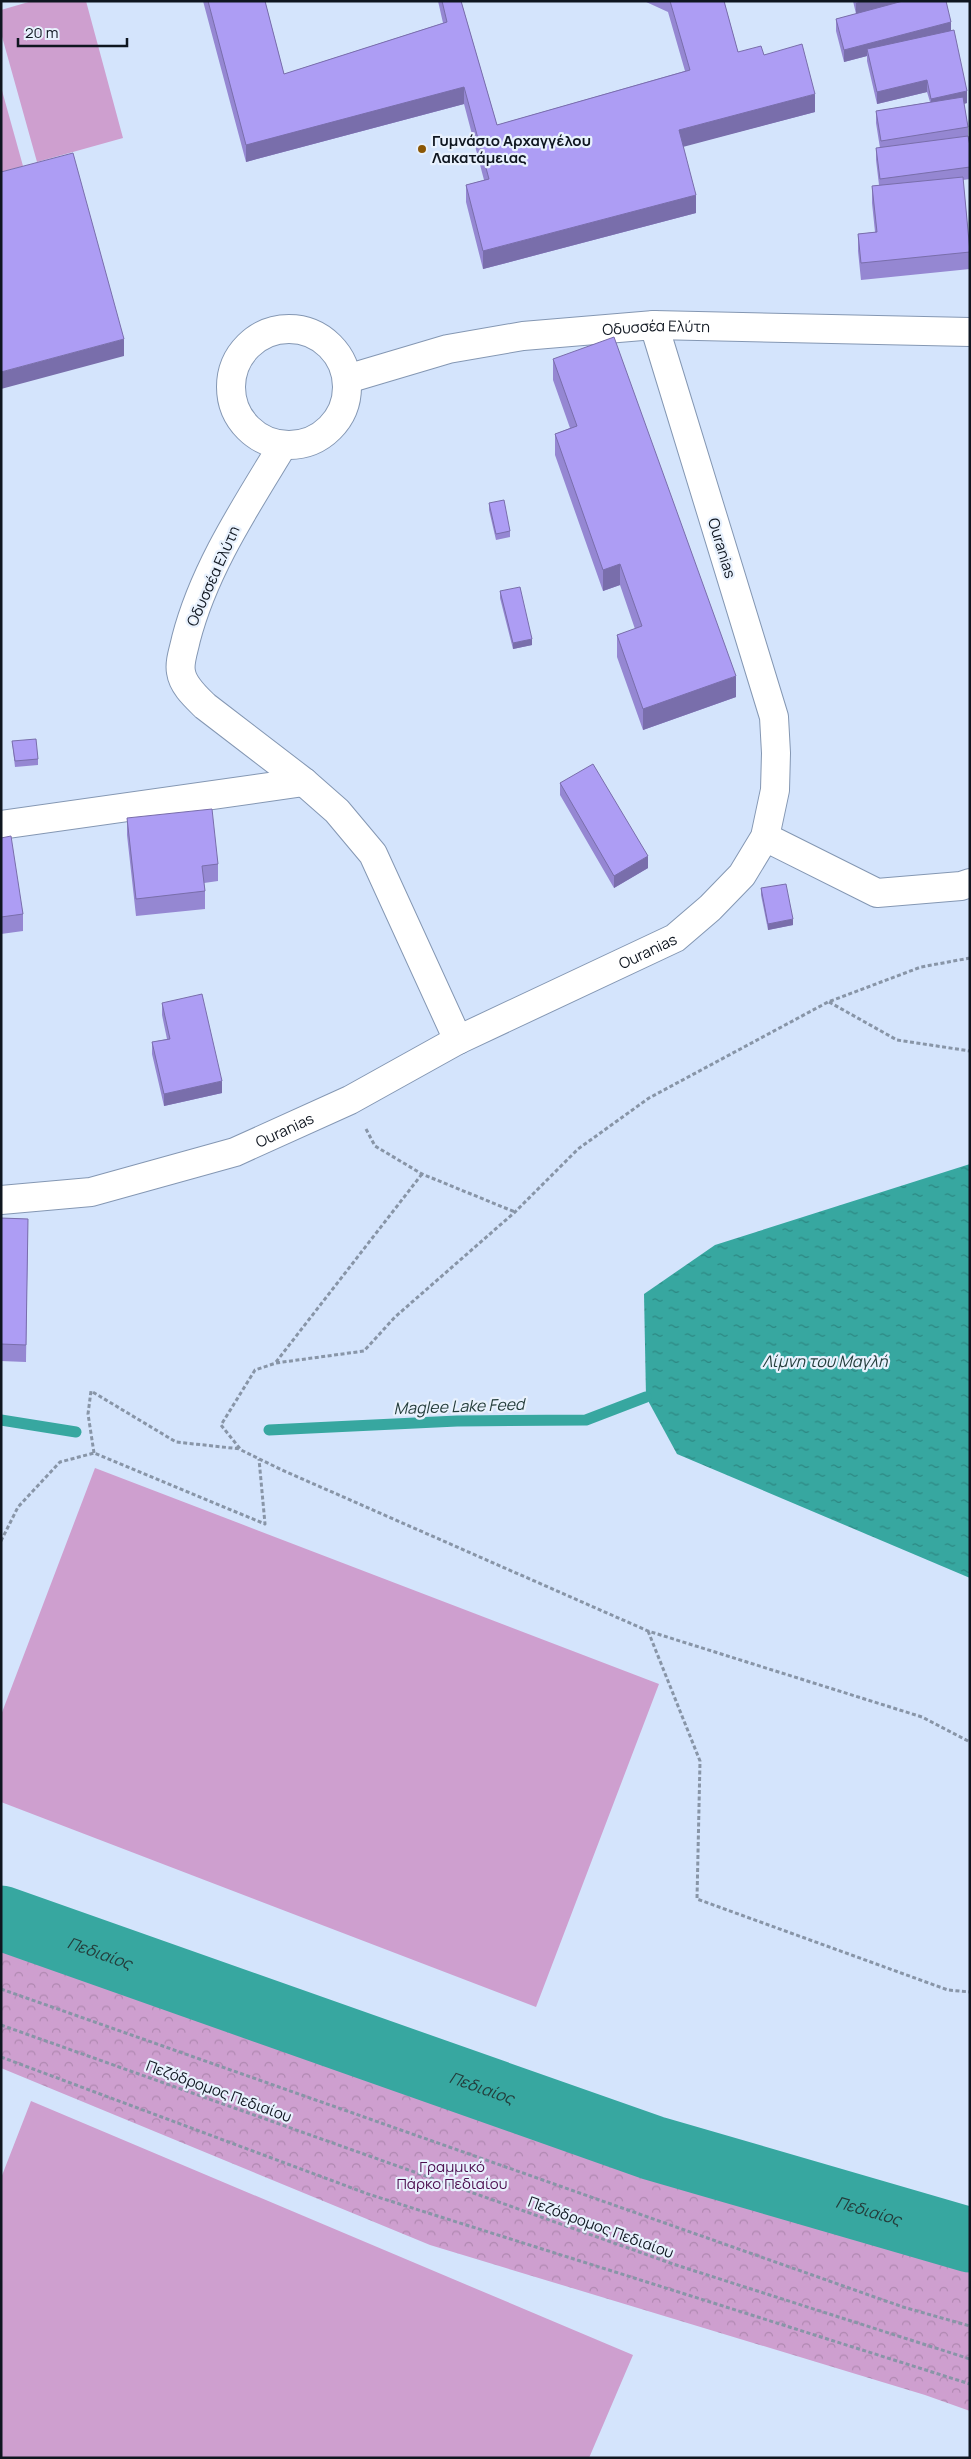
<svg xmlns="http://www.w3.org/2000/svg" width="971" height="2459" viewBox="0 0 971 2459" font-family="Manrope,sans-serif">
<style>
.park{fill:url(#park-crowns)}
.garden{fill:#ce9fcf}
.water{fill:url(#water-ripples)}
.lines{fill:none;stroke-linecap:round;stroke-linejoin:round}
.stream{stroke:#37a7a0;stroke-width:11}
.river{stroke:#37a7a0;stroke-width:65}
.street-casing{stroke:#8497b3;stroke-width:30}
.path{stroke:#8895a7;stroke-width:3;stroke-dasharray:4 2.5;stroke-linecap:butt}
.street{stroke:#fff;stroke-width:28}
.wall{fill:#9587d2}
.shaded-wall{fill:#796eab}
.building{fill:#ad9df4;stroke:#796eab}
.poi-dot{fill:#8b5705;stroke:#e8f1fd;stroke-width:2}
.labels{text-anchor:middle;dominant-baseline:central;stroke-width:4.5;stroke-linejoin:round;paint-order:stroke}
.poi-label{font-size:15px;font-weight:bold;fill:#0f1620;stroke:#e8f1fd;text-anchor:start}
.street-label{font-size:15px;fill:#0f1620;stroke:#e8f1fd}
.park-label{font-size:15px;fill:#4c0e4f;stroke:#e8f1fd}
.water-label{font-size:16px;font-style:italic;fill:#243d3b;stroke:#e8f1fd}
</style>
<defs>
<pattern id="park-crowns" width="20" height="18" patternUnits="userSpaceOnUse" patternTransform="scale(1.25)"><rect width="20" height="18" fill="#ce9fcf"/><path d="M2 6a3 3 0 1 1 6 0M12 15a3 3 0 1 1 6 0" fill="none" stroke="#b088b1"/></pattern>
<pattern id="water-ripples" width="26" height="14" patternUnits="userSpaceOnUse" patternTransform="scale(1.25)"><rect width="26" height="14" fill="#37a7a0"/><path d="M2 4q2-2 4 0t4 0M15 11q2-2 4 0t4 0" fill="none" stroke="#2d8782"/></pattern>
</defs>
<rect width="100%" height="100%" fill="#d4e4fc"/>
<path class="park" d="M1,1945L781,2209L970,2261V2411L925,2395L430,2245L1,2068Z"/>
<path class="garden" d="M32,1H86L123,138L37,162L1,33V10Z
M1,87L23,166L1,172Z
M95,1468L659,1684L536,2007L1,1802V1715Z
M31,2101L633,2355L589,2458H1V2178Z"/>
<path class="water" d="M970,1164V1578L677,1454L646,1397L644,1294L715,1245Z"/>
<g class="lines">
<path class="stream" d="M1,1420L76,1432
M269,1430L457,1421L586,1420L646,1397"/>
<path class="river" id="s1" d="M1,1918L653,2148L970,2240"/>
<defs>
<g id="street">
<circle cx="289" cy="387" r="58"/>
<path id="s2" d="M347,379L448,349L523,336L654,325L970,332"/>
<path d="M283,445C246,506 204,569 186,639C184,649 179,662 181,672C183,686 196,697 205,706L304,782L337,811L373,854L458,1040"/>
<path d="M1,825L304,782"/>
<path d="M765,837L877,893L961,886L970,883"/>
<path id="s3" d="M1,1200L91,1192L235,1152L350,1100L458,1040L675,938L710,908L742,875L765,837L775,790L776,753L774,717L654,325"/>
</g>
</defs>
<use href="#street" class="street-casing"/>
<path class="path" d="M970,958L921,967L828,1002L649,1098L578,1149L515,1212L395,1317L364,1351L276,1363L255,1370L221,1425L241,1450L282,1470L648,1631L922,1717L970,1742
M829,1002L897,1040L970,1051
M366,1129L375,1146L422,1174L515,1212
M276,1362L422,1174
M94,1453L88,1414L91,1391L176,1442L241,1449
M1,1541L18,1507L60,1462L94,1453L265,1524L259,1459
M648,1631L700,1761L697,1899L948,1990L970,1992
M1,1989L903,2307L970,2326
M1,2025L673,2264L970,2359
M1,2057L368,2194L970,2384"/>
<use href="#street" class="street"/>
</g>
<path class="wall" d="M203,1H265L284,74L443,23L438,1H461L497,125L685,71L668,12L644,1H724L738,52L764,55L815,112L683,146L696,213L483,269L466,202V185L484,180L464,104L246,162Z
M853,1H946L951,30L967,103L964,104L968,127V136L970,146V179L963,180L970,252V269L861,280L858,251V234L875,232L872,203V186L879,185L876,160V148H880L876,123V111L930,102L927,92L877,104L867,61V56L844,62L836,31V19L856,14Z
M553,359L736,697L643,730L617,657V635L635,629L620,585L603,591L555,455V434L570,428L553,380Z
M489,503L510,531V537L496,540L489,510Z
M500,591L532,645L513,649L500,598Z
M12,741L38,759V765L15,767Z
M560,783L648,868L614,888L560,795Z
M127,818L218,864V881L204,883L205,891V909L136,916L127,835Z
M1,838L23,914V931L1,934Z
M761,888L793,925L768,930L761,895Z
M162,1003L222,1093L164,1106L152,1054V1042L167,1039L162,1015Z
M1,1218L28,1219L26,1362L1,1361Z"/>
<path class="shaded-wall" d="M861,1H906L856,15V3Z
M951,22V34L867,49V56L844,62V50Z
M927,80V92L877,104V92Z
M464,87V104L246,162V145Z
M967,91V103L931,111V99Z
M815,94V112L679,148V130Z
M696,195V213L483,269V251Z
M124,339V356L1,389V372Z
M620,564V585L603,591V570Z
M532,639V645L513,649V643Z
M736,676V697L643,730V709Z
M648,856V868L614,888V876Z
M793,919V925L768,930V924Z
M222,1081V1093L164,1106V1094Z"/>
<path class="building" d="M208,1H265L284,74L447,22L442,1H461L497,125L690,70L670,1H724L738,52L761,46L764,55L802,44L815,94L679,130L696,195L483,251L466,185L489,179L464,87L246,145Z
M903,1H946L951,22L844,50L836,19Z
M954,30L967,91L931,99L927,80L877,92L867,49Z
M963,97L968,127L881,141L876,111Z
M968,136L970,146V167L880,179L876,148Z
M73,153L124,339L1,372V172Z
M963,177L970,252L861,263L858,234L877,232L872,186Z
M614,337L736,676L643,709L617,635L642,626L620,564L603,570L555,434L577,426L553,359Z
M504,500L510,531L496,534L489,503Z
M520,587L532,639L513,643L500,591Z
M36,739L38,759L15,761L12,741Z
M593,764L648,856L614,876L560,783Z
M212,809L218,864L202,866L205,891L136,899L127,818Z
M11,836L23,914L1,917V838Z
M786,884L793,919L768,924L761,888Z
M202,994L222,1081L164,1094L152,1042L170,1039L162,1003Z
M1,1218L28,1219L26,1345L1,1344Z"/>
<circle class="poi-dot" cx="422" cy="149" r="5"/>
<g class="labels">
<g class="poi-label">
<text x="432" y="140">Γυμνάσιο Αρχαγγέλου<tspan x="432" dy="17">Λακατάμειας</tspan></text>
</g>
<g class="street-label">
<text stroke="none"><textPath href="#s2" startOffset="315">Οδυσσέα Ελύτη</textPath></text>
<text transform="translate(722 548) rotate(73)">Ouranias</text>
<text transform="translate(213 576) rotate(-66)">Οδυσσέα Ελύτη</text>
<text stroke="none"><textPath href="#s3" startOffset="699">Ouranias</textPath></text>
<text stroke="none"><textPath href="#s3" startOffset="294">Ouranias</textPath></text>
<text transform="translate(219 2091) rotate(20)">Πεζόδρομος Πεδιαίου</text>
<text transform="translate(601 2227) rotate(20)">Πεζόδρομος Πεδιαίου</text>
</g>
<g class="park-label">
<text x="452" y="2166">Γραμμικό<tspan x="452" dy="17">Πάρκο Πεδιαίου</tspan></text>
</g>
<g class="water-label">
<text x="825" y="1361">Λίμνη του Μαγλή</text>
<text transform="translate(459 1406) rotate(-2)">Maglee Lake Feed</text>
<text stroke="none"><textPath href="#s1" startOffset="105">Πεδιαίος</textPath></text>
<text stroke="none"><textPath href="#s1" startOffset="510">Πεδιαίος</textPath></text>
<text stroke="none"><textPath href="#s1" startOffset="916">Πεδιαίος</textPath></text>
</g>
</g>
<rect width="971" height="2459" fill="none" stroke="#0f1620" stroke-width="5"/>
<path d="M18 38v8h109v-8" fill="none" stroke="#0f1620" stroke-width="2.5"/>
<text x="25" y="38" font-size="15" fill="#0f1620" stroke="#e8f1fd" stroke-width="4" paint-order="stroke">20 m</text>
</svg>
